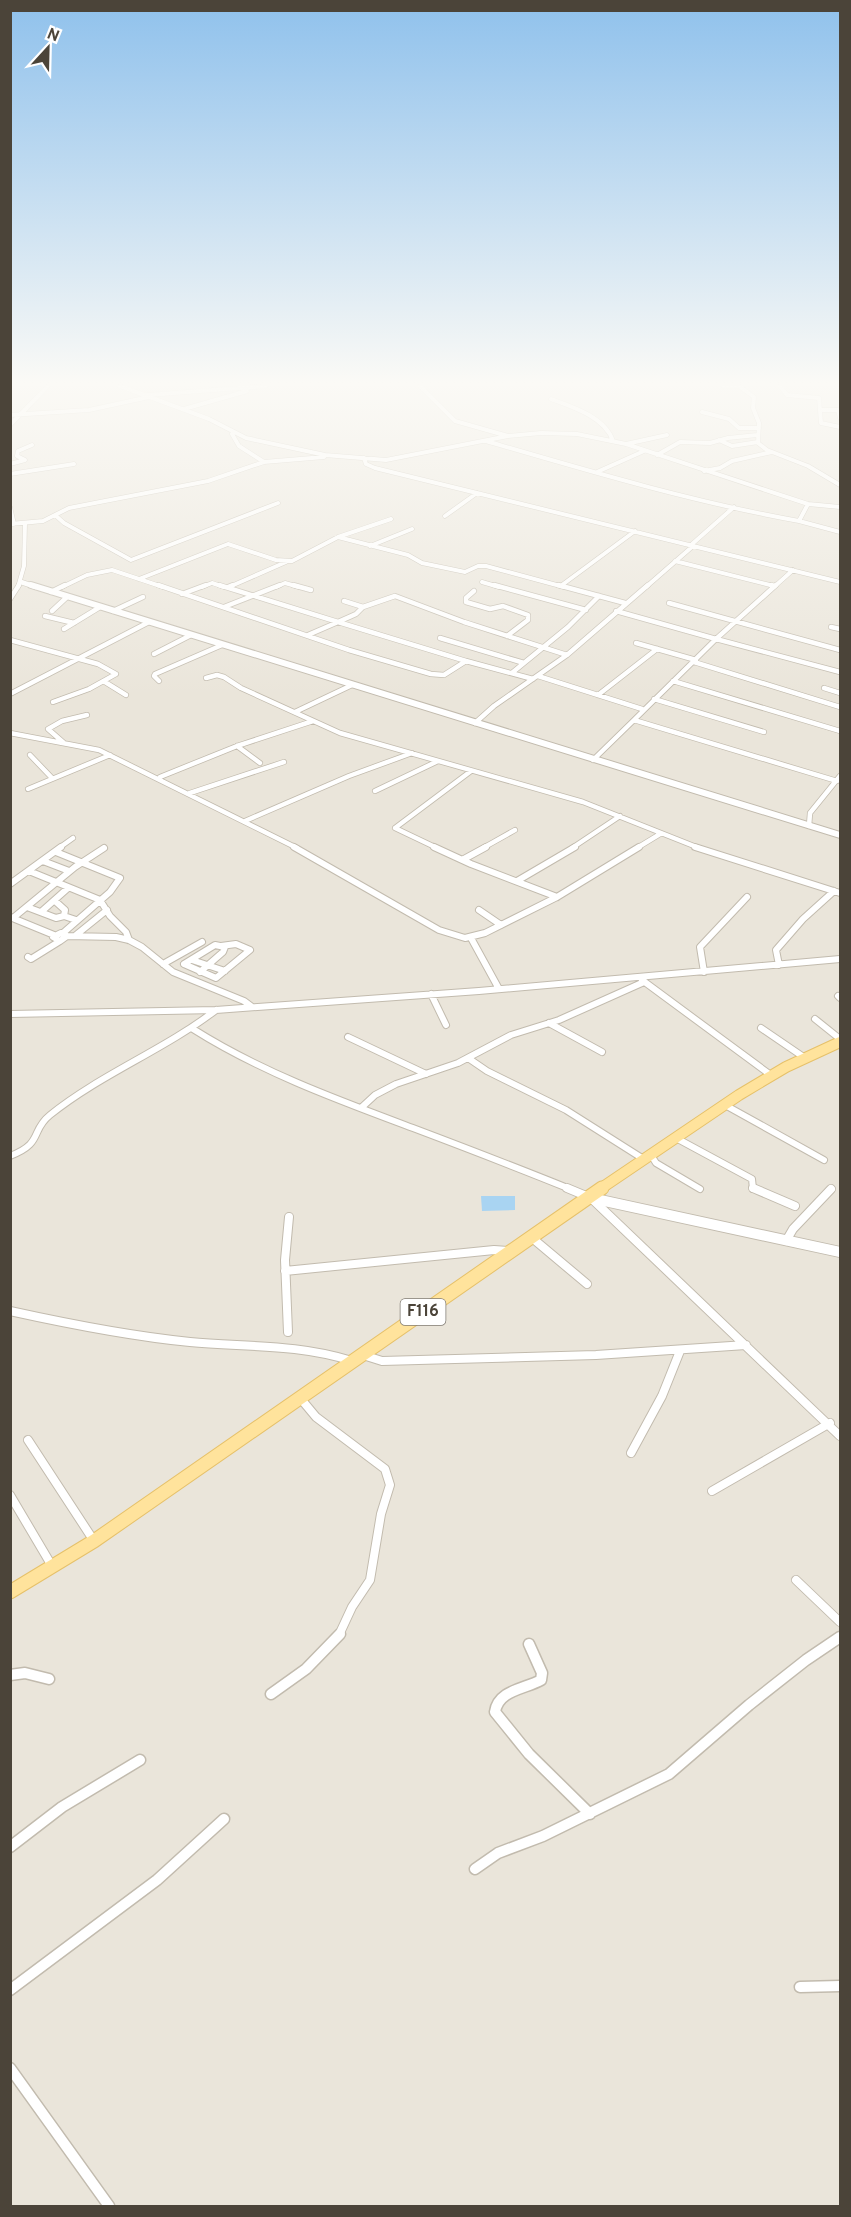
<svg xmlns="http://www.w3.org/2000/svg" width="851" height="2217" viewBox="0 0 851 2217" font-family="Overpass,sans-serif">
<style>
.residential{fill:#eae5da}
.water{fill:#a9d4f2}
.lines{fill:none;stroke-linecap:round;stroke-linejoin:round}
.minor-far4-casing{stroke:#c2bbae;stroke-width:5}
.minor-far3-casing{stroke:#c2bbae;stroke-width:6}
.minor-far2-casing{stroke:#c2bbae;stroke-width:8}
.minor-far1-casing{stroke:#c2bbae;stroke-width:10}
.minor-casing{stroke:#c2bbae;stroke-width:13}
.tertiary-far2-casing{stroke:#c2bbae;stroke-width:6}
.tertiary-far1-casing{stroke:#c2bbae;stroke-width:8}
.tertiary-casing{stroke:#c2bbae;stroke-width:12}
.primary-far1-casing{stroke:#e6c16a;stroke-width:12}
.primary-casing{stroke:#e6c16a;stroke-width:15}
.minor-far4{stroke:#fff;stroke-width:4}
.minor-far3{stroke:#fff;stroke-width:4.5}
.minor-far2{stroke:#fff;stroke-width:6}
.minor-far1{stroke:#fff;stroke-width:8}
.minor{stroke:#fff;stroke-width:10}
.tertiary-far2{stroke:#fff;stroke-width:4.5}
.tertiary-far1{stroke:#fff;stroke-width:6}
.tertiary{stroke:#fff;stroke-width:10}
.primary-far1{stroke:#ffe39c;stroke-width:10}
.primary{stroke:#ffe39c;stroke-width:13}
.labels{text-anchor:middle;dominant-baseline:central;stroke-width:4.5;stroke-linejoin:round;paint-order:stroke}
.shield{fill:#fff;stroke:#817c74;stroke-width:1.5}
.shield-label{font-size:16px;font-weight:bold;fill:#4b4439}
</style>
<rect width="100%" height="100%" fill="#f6f3ec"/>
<path class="residential" d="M11,386H840V2206H11Z"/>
<path class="water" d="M481,1196H515V1210L482,1211Z"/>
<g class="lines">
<defs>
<path id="minor-far4" d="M120,386L209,419L246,438L325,455L386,460L508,436L541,433L577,434L626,444L808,504L840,507
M420,386L455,421L508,436
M723,386H739L754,397L753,408L759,423L758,443L767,450L808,466L840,485
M780,386L787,395L819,398L821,423L840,427
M148,395L266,386
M551,399C573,407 605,417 613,441
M184,409L247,391
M820,410H838L840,418
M702,412L729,419L739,428H759
M10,415L89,410L149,397
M10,425L48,386
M719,440L732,446L758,442
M486,441C589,471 693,502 799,521
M626,444L667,435
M657,455L680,442L710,443L728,438L757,435
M364,458L366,464L375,468L840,582
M264,462L324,457
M10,464L25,460L17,456L18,451L32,445
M704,471L720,468L732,461L772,452
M597,472L644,451
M10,474L74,464
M808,504L799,521L840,532
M10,507L14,524
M55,515L64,523L131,560L278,503
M445,516L477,493
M10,524L43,521L69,508L208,481L264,462L239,446L232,434
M338,537L408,555L422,563L465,572L478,566H486L564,587
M691,545L734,507
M370,546L412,529
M675,561L774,586
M139,579L228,544L276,560L292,561L338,537L391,519
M482,582L499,587
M562,585L635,531
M18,587L24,566L25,523
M62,587L87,575L112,570L163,587
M202,587L212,583L224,587
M229,587L286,562
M276,587L285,583L299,587
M646,587L693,546
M774,587L793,570"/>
<path id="minor-far3" d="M158,585L349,650L431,674L444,675L466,661L533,679
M219,585L338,622L356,614L363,607L344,601
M293,585L311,590
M494,585L586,610
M558,585L625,603
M771,585L774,586
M228,587L233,585
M474,591L466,598V602L490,609L503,606L528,615V620L507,636
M51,592L65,585
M182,594L206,585
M10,599L19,585
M669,603L840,650
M224,607L280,585
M363,607L395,596L464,622L567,655
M52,611L67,597
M113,611L143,597
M616,611L716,639L634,720
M45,616L74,623
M831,627L840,629
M64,629L100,607
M308,635L338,622L466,661
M440,638L524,663
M716,639L840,672
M716,639L776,585
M10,640L98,664L116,674L89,689L53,702
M636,643L696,660
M154,654L191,635
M694,662L840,707
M513,672L568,627L599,596
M538,676L642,709
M206,678L217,675L224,677L241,688L340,733L583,802L699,848
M159,681L154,676L155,674L222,645
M673,681L840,731
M105,682L126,695
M824,688L840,693
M10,694L149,622
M598,695L657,649
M654,699L764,732
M295,712L352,685
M475,723L494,706L567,655L648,585
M10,733L99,750L297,848
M64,743L48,729L62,721L87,715
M237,746L260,763
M30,755L52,778
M593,760L634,720L837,781
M160,777L237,746L313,721
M28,789L110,755
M375,791L438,761
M190,793L284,762
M245,821L349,776L412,753
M809,826L810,813L840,776
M59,848L73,838
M437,848L395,828L471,771
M483,848L515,830
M572,848L620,816
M637,848L660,834"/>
<path id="minor-far2" d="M294,847L439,930L465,938L485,933L557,897L639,847
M434,847L471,864L557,897
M695,847L840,893
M56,852L120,878L110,892L63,933
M464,859L486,847
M43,861L69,871
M29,871L100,900L110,916L126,932L129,940
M517,881L575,847
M10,884L61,847
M55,901L65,910L64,916
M27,907L56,918L64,916L76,920
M479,910L501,925
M41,912L68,888
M10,917L54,935
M13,918L75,867L104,848
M61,933L67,936L60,941L53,937Z
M76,935L107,910
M67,936L116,937L129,940L142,947L173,972L244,1001L252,1007
M471,938L499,989
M28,957L31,959L60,941
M192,960L225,971
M163,964L202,942
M184,964L216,978L250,950L236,944L221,946
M184,964L215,945L225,947L223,952L200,972
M779,965L776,950L803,919L834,891
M704,972L700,947L747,897
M642,980L772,1076
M431,994L446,1025
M838,996L840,998
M10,1014L216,1010L479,991L840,959
M815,1019L840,1039
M549,1023L602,1052
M761,1028L805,1058
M193,1029C261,1072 338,1100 413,1128C466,1148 518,1168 570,1189
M348,1037L426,1074
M468,1058L487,1071L566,1110L645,1160
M725,1105L824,1160
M361,1108L375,1095L396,1084L458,1063L511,1035L559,1020L644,982
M676,1138L752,1179L753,1189
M651,1155L656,1163L700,1189
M10,1156C44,1143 30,1131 50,1115C101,1074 164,1050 216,1010"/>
<path id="minor-far1" d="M567,1188L591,1198L840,1436
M753,1188L795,1206
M531,1237L587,1284
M786,1241L793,1229L831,1189
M285,1271L494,1250L508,1251
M10,1311C69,1324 129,1336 190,1342C245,1347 299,1344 352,1361
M288,1332L285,1260L289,1217
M363,1355L382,1361L596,1355L746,1345
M301,1399L316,1417L385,1469L390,1485L381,1514L370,1580L352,1607L339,1635
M28,1440L94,1541
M631,1453L662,1396L680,1351
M712,1491L830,1423
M10,1495L52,1566
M796,1580L840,1622"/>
<path id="minor" d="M529,1644L542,1673L541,1680C525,1689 498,1690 495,1712L529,1754L590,1814
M10,1675L25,1673L49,1679
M271,1694L306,1669L340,1634
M10,1847L62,1807L140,1760
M475,1869L498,1853L543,1836L669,1774L749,1705L806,1660L840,1637
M800,1987L840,1986
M10,1990L157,1880L224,1819
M10,2068L109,2206"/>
<path id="tertiary-far2" d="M21,582L36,587"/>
<path id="tertiary-far1" d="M31,585L840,835"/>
<path id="tertiary" d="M591,1198L840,1252"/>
<path id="primary-far1" d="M600,1189L739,1095L786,1067L840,1042"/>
<path id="primary" d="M10,1592L94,1541L602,1188"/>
</defs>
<use href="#minor-far4" class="minor-far4-casing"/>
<use href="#minor-far3" class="minor-far3-casing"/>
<use href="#minor-far2" class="minor-far2-casing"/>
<use href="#minor-far1" class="minor-far1-casing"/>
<use href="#minor" class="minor-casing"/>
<use href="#tertiary-far2" class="tertiary-far2-casing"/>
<use href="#tertiary-far1" class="tertiary-far1-casing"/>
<use href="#tertiary" class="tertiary-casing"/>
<use href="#primary-far1" class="primary-far1-casing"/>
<use href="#primary" class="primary-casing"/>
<use href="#minor-far4" class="minor-far4"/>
<use href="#minor-far3" class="minor-far3"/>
<use href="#minor-far2" class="minor-far2"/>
<use href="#minor-far1" class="minor-far1"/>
<use href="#minor" class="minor"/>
<use href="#tertiary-far2" class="tertiary-far2"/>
<use href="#tertiary-far1" class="tertiary-far1"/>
<use href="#tertiary" class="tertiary"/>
<use href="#primary-far1" class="primary-far1"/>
<use href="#primary" class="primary"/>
</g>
<linearGradient id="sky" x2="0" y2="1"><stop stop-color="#8fc1ec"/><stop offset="0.55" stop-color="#fbfaf6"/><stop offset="1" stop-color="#fbfaf6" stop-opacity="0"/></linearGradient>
<rect width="851" height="696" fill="url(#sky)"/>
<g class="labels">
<rect class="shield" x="400.5" y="1299" width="45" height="26" rx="4.5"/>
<g class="shield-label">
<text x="423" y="1312">F116</text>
</g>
</g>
<rect width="851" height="2217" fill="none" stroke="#4b4439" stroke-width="24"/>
<g transform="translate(48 48) rotate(22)" stroke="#ffffff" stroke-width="4.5" paint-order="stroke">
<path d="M0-4.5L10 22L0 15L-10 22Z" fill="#4b4439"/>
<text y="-9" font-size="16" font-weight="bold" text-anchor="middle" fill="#4b4439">N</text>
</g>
</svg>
